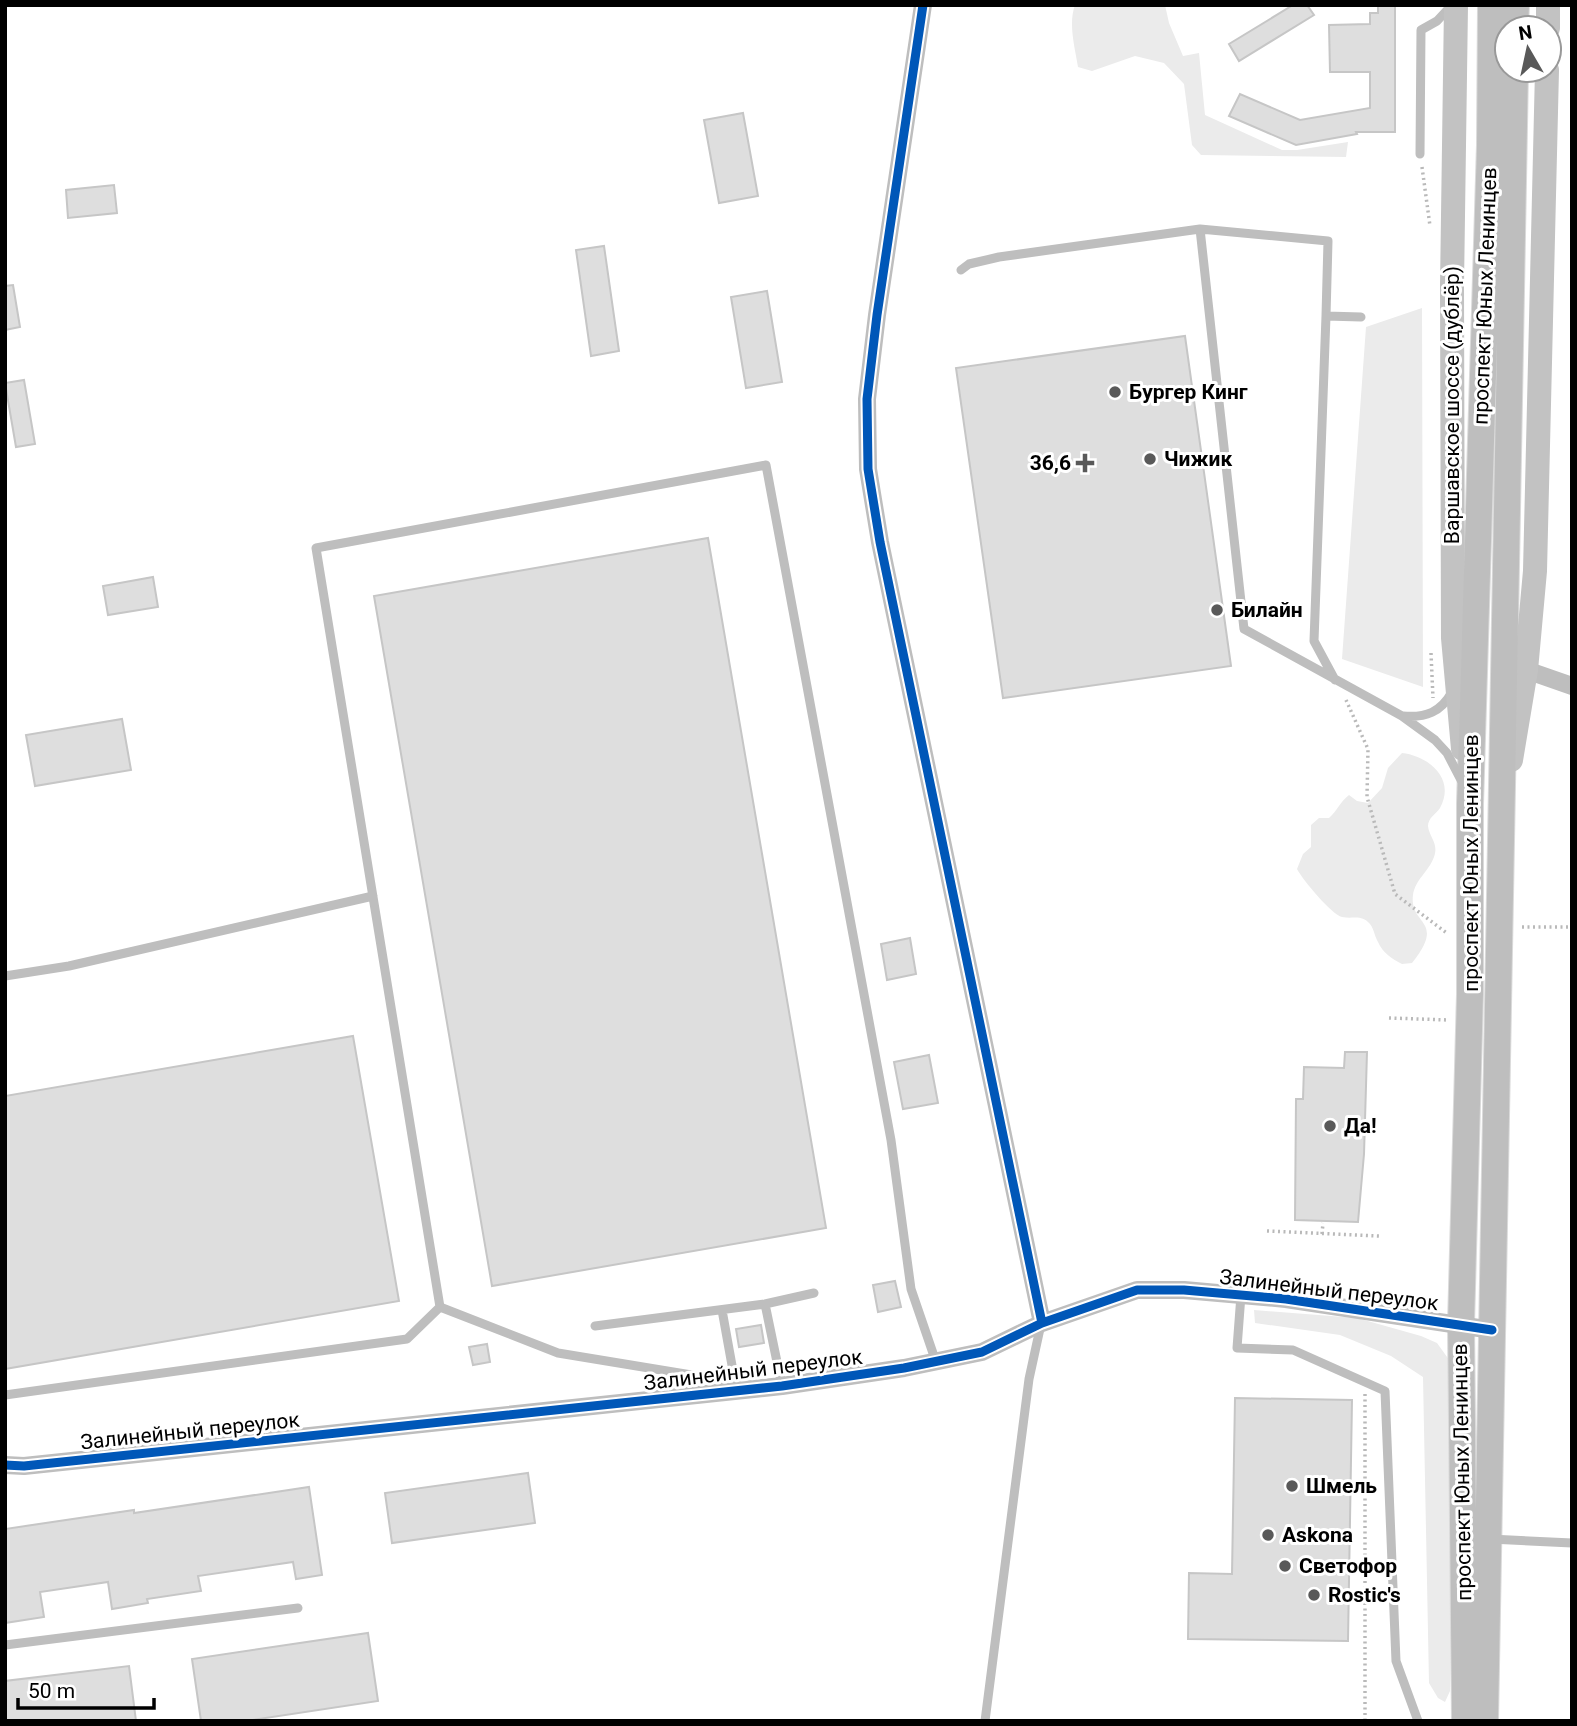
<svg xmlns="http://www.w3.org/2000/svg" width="1577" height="1726" viewBox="0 0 1577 1726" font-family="Roboto,sans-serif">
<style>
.green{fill:#ebebeb}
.building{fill:#dedede;stroke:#c6c6c6;stroke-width:2}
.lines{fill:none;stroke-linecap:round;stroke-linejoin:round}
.primary-casing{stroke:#dbdbdb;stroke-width:28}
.path{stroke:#b9b9b9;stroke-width:3.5;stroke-dasharray:2 3.5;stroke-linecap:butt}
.lane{stroke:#bebebe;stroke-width:9}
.street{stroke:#bebebe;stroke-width:18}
.secondary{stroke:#c2c2c2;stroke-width:24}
.primary{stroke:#bebebe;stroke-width:26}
.cycleway-casing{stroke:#fff;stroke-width:13}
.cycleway{stroke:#0057b8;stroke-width:9}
.poi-dot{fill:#595959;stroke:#fff;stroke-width:2.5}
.labels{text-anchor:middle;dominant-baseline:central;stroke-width:6;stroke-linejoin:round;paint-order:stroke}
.street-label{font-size:21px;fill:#000;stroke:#fff}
.poi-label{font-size:21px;font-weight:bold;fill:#000;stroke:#fff;text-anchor:start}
</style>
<rect width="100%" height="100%" fill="#fff"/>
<path class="green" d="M1075,5H1165L1169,23L1183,56L1199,53L1205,115L1282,150H1297L1348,142L1346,157L1201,155L1192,145L1184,84L1164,63L1135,56L1092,71L1078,67C1075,48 1068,24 1075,5Z
M1422,308L1423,687L1342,659L1366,327Z
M1402,753C1429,756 1456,779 1440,808C1436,814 1428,818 1428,826C1429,837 1439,843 1434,857C1429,871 1415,880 1413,895C1409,926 1447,919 1412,963L1402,964C1392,959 1383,953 1378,942C1374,935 1374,927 1368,922C1360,915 1352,919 1342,917C1332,915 1302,879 1297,869L1303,854L1311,847V825L1319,818H1329C1337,811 1340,802 1349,795L1357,801L1368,803L1382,788L1388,768Z
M1254,1310L1357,1318L1421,1336L1437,1343L1455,1368L1450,1691L1445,1702L1438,1698L1429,1683L1423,1377L1391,1356L1340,1335L1255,1323Z"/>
<path class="building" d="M1293,5H1307L1314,15L1239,61L1229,44Z
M1378,5H1395V132H1356L1357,134L1296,145L1229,116L1240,94L1300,120L1370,108V72H1330L1329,25L1370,24V13H1378Z
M743,113L758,196L719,203L704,120Z
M114,185L117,213L68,218L66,190Z
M604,246L619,351L591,356L576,250Z
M13,285L20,327L5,330V286Z
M767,291L782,382L746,388L731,297Z
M1185,336L1231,666L1003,698L956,368Z
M24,380L35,444L16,447L5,383Z
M708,538L826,1228L492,1286L374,596Z
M153,577L158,607L108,615L103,586Z
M122,719L131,770L35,786L26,735Z
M910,938L916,974L887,980L881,944Z
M353,1036L399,1301L5,1369V1096Z
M1345,1052H1367L1364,1154L1358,1222L1295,1220L1296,1099H1303L1304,1067L1344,1068Z
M929,1055L938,1103L903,1109L894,1062Z
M895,1281L901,1307L878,1312L873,1285Z
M761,1325L764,1343L739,1347L736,1329Z
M487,1344L490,1362L473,1365L469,1347Z
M1235,1398L1352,1400L1348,1641L1188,1639L1189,1573L1232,1574Z
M528,1473L535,1523L392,1543L385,1493Z
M309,1487L322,1575L296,1579L293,1562L198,1576L201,1591L147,1599L148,1603L112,1609L108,1582L40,1592L44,1617L5,1623V1529L134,1510V1513Z
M368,1633L378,1701L246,1721H201L192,1659Z
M129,1666L136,1721H5V1681Z"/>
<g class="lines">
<defs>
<path id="primary" d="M1515,28L1516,5
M1465,1721L1461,1324L1470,994V804L1490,145L1491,5
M1485,1721L1515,70"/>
</defs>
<use href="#primary" class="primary-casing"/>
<path class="path" d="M1422,167L1430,226
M1431,653L1433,698
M1346,700L1368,749L1367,797L1395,894L1448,934
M1522,927H1572
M1389,1018L1449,1020
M1267,1231L1379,1236
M1322,1234L1323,1223
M1365,1394V1721"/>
<path class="lane" d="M1420,154L1421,30L1437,21L1451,6
M1200,229L1244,629L1402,716L1435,740L1447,753L1461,780
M961,270L969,264L999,257L1200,229L1328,241L1326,316
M1335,680L1314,641L1326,316L1361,317
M1403,716C1426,718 1441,712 1452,692
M5,976L69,966L373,896
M1241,1295L1237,1348L1293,1350L1385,1391L1396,1661L1418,1721
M765,1304L782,1386
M440,1307L316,548L766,465L891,1140L911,1289L936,1362
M440,1307L558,1353L746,1384
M722,1310L735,1382
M595,1326L765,1304L814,1293
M5,1395L407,1339L440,1307
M1490,1539L1572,1543
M5,1645L298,1608
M985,1721L1029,1379L1041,1324"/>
<path class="street" d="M923,5L877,315L867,399L868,469L880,542L1042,1323
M1526,670L1572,686
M5,1465L24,1466L782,1386L904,1368L982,1352L1042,1323L1137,1290H1184L1286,1299L1492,1330"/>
<path class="secondary" d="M1456,5L1452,286L1453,638L1463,749
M1548,28V5
M1511,760L1526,670L1535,571L1547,70"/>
<use href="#primary" class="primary"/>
<defs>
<path id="cycleway" d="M923,5L877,315L867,399L868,469L880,542L1042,1323
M5,1465L24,1466L782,1386L904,1368L982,1352L1042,1323L1137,1290H1184L1286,1299L1492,1330"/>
</defs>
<use href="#cycleway" class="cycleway-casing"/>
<use href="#cycleway" class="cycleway"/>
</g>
<g class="poi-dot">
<circle cx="1115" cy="392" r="7"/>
<circle cx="1150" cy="459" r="7"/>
<path d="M1081.5 452.5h7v7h7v7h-7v7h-7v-7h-7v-7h7z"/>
<circle cx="1217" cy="610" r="7"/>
<circle cx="1330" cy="1126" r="7"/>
<circle cx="1292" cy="1486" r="7"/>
<circle cx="1268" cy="1535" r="7"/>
<circle cx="1285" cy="1566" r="7"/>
<circle cx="1314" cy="1595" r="7"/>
</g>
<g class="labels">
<g class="street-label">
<text transform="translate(1485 296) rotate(-88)">проспект Юных Ленинцев</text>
<text transform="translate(1452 405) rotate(-90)">Варшавское шоссе (дублёр)</text>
<text transform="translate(1471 863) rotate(-90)">проспект Юных Ленинцев</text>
<text transform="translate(1329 1290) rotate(7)">Залинейный переулок</text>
<text transform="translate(753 1370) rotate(-7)">Залинейный переулок</text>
<text transform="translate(190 1431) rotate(-6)">Залинейный переулок</text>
<text transform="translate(1462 1472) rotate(-91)">проспект Юных Ленинцев</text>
</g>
<g class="poi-label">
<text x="1129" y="392">Бургер Кинг</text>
<text x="1164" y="459">Чижик</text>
<text x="1071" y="463" text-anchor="end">36,6</text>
<text x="1231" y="610">Билайн</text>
<text x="1344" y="1126">Да!</text>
<text x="1306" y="1486">Шмель</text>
<text x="1282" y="1535">Askona</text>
<text x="1299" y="1566">Светофор</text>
<text x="1328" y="1595">Rostic's</text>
</g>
</g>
<rect width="1577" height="1726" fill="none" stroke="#000000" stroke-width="14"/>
<g transform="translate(1528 49) rotate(351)"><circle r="33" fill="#ffffff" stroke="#999999" stroke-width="2"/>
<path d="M0-5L12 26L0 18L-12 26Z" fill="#595959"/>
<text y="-10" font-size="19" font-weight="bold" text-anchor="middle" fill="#000000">N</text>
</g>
<path d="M18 1698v10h136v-10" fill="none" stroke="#000000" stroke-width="3.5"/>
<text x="28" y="1698" font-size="21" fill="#000000" stroke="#ffffff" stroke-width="5" paint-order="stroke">50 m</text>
</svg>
